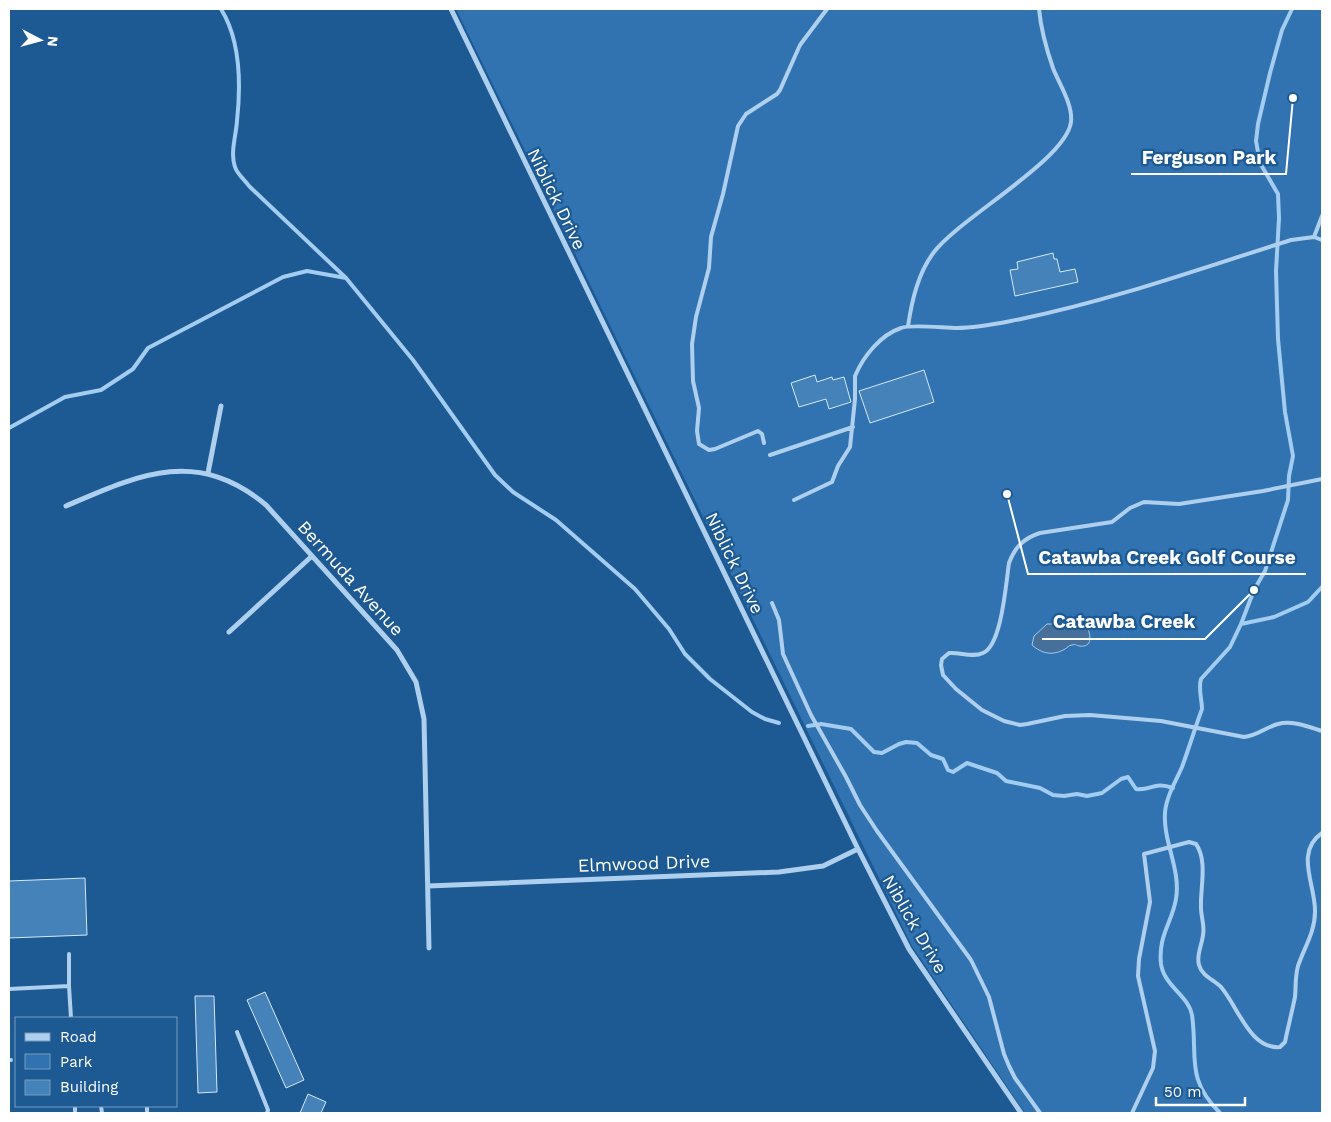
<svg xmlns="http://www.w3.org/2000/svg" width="1331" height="1122" viewBox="0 0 1331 1122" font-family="'Work Sans',sans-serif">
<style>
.green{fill:#3073b0}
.water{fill:#467099;stroke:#a2ccf0}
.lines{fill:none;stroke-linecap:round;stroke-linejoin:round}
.stream{stroke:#a2ccf0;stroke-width:4}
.building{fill:#4582b9;stroke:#d5e8fa}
.lane{stroke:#aed0ee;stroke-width:4}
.street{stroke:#aed0ee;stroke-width:5}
.labels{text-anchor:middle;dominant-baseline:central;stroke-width:4.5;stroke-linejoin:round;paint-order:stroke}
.street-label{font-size:18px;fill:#fff;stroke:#1d5993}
.leader{fill:none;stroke:#fff;stroke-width:2}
.callout-dot{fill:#fff;stroke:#1d5993;stroke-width:2}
.callout-label{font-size:19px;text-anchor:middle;font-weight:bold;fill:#fff;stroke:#1d5993;stroke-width:4.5;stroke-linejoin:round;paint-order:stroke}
</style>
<rect width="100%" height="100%" fill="#1d5993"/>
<path class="green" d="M456,9H1322V1113H1025L912,946Z"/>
<path class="water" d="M1075,621L1087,627C1091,635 1093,648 1079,646C1075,645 1077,644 1072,645C1069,645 1067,648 1065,649C1053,656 1042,654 1032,645L1034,636L1047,624H1062Z"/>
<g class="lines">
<path class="stream" d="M221,9C241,41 241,84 237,121C236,136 230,153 235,167C237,174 245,180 249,186L346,278L413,360L495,475L513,492L556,520L635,589L669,629L685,654L710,679L752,712L765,719L779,723
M9,428L65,397L101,390L133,369L148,348L283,277L307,271L346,278
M1241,624L1274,617L1308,602L1322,587
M808,726L821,724L851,729L874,752L882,753L899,744L906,742L917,743L931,755L943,759L948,770L953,772L967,763L997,773L1006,781L1040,788L1053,795L1064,796L1077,794L1087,796L1102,793L1121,779L1128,777L1136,789C1151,791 1154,781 1173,788
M1220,1113C1185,1078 1198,1057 1192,1015C1189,996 1164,986 1161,964C1158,935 1172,923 1176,899C1181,869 1163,842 1165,813C1166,797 1176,781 1182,767C1189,748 1195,728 1202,709C1202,700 1198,688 1201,679L1230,647L1241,624L1254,590L1265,571L1288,500L1289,476L1293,456L1285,412L1278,339L1276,271L1279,218L1278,194L1260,163L1256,141L1258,124L1270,73L1282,30L1292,9"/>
</g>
<path class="building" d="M1053,253L1054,259H1057L1060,272L1075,269L1078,282L1015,296L1010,270L1018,269L1017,262Z
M924,370L934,402L870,423L859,391Z
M815,375L817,382L832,377L833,380L844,377L851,402L829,409L826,399L799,407L791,383Z
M85,878L87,935L9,938V881Z
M265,992L304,1080L286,1088L247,1000Z
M195,996H214L217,1092L198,1093Z
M308,1094L326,1102L321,1113H300Z"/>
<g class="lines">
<path class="lane" d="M1314,237L1322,216
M908,326C912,300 918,273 934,252C961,217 1066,160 1071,122C1073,104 1059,84 1053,68C1046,48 1041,30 1039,9
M764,443L762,434L758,431L715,449L709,450L699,444L697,431L699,408L693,381L692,344L696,317L709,268L711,237L723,194L738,126L746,114L777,94L780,90L800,45L827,9
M770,455L853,427
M1322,479L1263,491L1179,504L1144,502L1130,508L1112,522L1040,533C1024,538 1015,547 1009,563C1006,582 1002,645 983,653C973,658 960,652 949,653L942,659L941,665L943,675L956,689L982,710L1004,721L1020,725L1027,724L1065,716L1090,715L1161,721L1244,737C1257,736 1266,727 1278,724C1292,720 1309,727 1322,731
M794,500L832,482L838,466L850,447L855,399V376C863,357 880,335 901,328C911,324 944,328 957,328C979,328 1000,323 1021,319C1113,300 1202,268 1291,240L1314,237L1322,240
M772,603L779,620L783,654L811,715L846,777L860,805L877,831L971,960L989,997L1004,1054L1009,1066L1015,1078L1040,1113
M69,954V986
M9,989L69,986L71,1018
M237,1032L268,1110L267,1113
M9,1060H11
M75,1106V1113
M101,1106L102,1113
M147,1106V1113
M1132,1113L1153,1068L1155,1051L1138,976L1139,959L1150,902L1144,854L1189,842L1196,844C1208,861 1200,888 1201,908C1201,917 1205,926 1203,935C1202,945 1196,955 1199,965C1202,976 1214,980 1221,987C1237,1005 1250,1050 1280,1047L1285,1042C1288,1027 1292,1012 1295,997C1296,987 1295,976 1298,966C1304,948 1315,932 1315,912C1316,886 1294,852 1322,833"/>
<path class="street" d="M451,9L858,849L909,949L1021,1113
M208,473L221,406
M66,506C138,475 197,447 266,505L397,650L416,682L424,719L429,948
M229,632L312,556
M428,886L779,872L823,866L858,849"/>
</g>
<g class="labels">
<g class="street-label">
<text transform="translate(557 199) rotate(64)">Niblick Drive</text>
<text transform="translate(735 563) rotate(64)">Niblick Drive</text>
<text transform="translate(351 578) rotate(48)">Bermuda Avenue</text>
<text transform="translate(644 863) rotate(-2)">Elmwood Drive</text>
<text transform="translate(915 924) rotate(60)">Niblick Drive</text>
</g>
</g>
<path class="leader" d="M1293 98L1286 174H1131M1007 494L1028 574H1306M1254 590L1205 639H1042"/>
<g class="callout-dot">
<circle cx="1293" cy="98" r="5"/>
<circle cx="1007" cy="494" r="5"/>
<circle cx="1254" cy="590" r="5"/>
</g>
<g class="callout-label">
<text x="1209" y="164">Ferguson Park</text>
<text x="1167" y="564">Catawba Creek Golf Course</text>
<text x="1124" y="628">Catawba Creek</text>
</g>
<rect width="1331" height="1122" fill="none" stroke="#ffffff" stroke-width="20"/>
<rect x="15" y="1017" width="162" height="90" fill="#1d5993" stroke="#779bbe"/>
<rect x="25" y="1033" width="25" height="8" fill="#aed0ee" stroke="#779bbe"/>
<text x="60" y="1042" font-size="15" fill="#ffffff">Road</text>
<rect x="25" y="1054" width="25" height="15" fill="#3073b0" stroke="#779bbe"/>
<text x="60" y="1067" font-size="15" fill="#ffffff">Park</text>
<rect x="25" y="1080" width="25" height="15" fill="#4582b9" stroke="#779bbe"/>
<text x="60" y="1092" font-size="15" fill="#ffffff">Building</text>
<g transform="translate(40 40) rotate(96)" stroke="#1d5993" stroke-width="4" paint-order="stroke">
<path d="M0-4L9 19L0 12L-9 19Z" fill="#ffffff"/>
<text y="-8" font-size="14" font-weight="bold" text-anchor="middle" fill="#ffffff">N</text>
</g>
<path d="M1156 1097v8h89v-8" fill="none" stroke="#ffffff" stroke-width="2.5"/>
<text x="1164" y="1097" font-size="15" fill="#ffffff" stroke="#1d5993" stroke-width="4" paint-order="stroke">50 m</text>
</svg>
